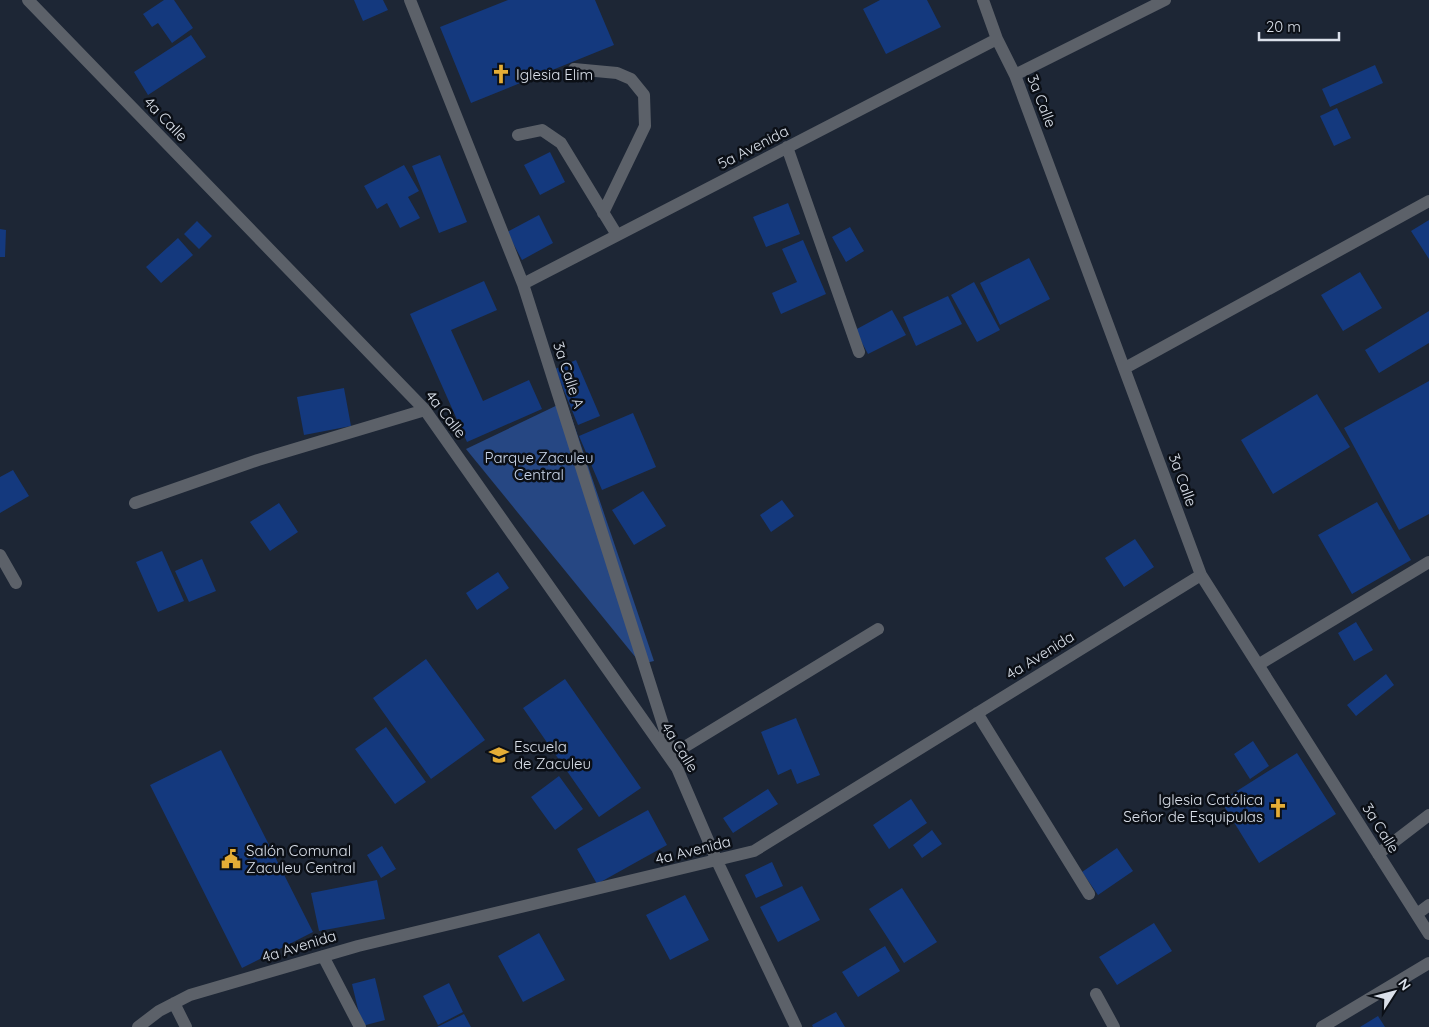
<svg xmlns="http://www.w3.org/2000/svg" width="1429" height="1027" viewBox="0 0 1429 1027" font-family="Quicksand,sans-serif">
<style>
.green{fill:#264783}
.building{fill:#14397e}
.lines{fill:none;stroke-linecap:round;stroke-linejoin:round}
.minor{stroke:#5c6169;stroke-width:12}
.labels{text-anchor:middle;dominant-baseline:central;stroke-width:5;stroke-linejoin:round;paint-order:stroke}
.poi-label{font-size:15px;fill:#dae0ea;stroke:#0b0f16;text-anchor:start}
.street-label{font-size:15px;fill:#dae0ea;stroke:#0b0f16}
.park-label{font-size:15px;fill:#cedaee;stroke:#0b0f16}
</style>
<rect width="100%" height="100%" fill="#1d2635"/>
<path class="green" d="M566,401L654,661L641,664L466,449Z"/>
<path class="building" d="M164,0H174L193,28L172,43L158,23L152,27L143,14Z
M354,0H383L388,10L363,21Z
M508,0H595L614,45L471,103L440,27Z
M880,0H927L941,27L886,54L863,9Z
M191,35L206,57L148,95L134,72Z
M1375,65L1383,83L1330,107L1322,89Z
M1337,108L1351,138L1334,146L1320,116Z
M550,152L565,182L540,195L524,165Z
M440,155L467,222L439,233L412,166Z
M404,165L419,191L408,197L420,218L400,228L387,203L377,209L364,186Z
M788,203L800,234L766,247L753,217Z
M539,215L553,243L522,260L507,232Z
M1429,220V259L1411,231Z
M197,221L212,236L199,249L184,234Z
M850,227L864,251L846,262L832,237Z
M0,229L6,230L5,257H0Z
M178,238L193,255L161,283L146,267Z
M803,240L826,294L781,314L772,293L797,282L782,249Z
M1029,258L1050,299L1000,325L980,283Z
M1360,272L1382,308L1343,331L1321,295Z
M484,281L497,310L451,330L483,401L529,380L542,409L467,442L410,314Z
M974,282L1000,330L977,342L951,295Z
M948,296L962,324L916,346L903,317Z
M892,310L906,335L868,354L855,330Z
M1429,311V343L1379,373L1365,350Z
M576,360L600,416L578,425L555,369Z
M1429,381V514L1399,530L1344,428Z
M344,388L351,426L304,435L297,397Z
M1317,394L1350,447L1273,494L1241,440Z
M633,413L656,467L602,490L579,436Z
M13,470L29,496L0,513V477Z
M643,491L666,526L634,545L612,510Z
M782,500L794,516L771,532L760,515Z
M1377,502L1411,560L1352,594L1318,535Z
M279,503L298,532L270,551L250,522Z
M1135,539L1154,567L1124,587L1105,558Z
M162,551L184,601L158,612L136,562Z
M202,559L216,591L189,602L175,571Z
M498,572L509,588L477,610L466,593Z
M1356,622L1373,650L1354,661L1338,633Z
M426,659L485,740L431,779L373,698Z
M1386,674L1394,685L1356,716L1347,705Z
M565,679L641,788L599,817L523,708Z
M796,718L820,775L797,784L791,769L778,775L761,732Z
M386,727L426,782L395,804L355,749Z
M1253,741L1269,766L1250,779L1234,754Z
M221,750L313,932L242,968L150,785Z
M1297,753L1336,814L1259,863L1221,801Z
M559,776L583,809L555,830L531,797Z
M768,789L778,804L733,833L723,818Z
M911,799L927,823L889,849L873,825Z
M648,810L667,845L597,884L577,849Z
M932,830L942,844L922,858L913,845Z
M382,846L396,869L381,878L367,855Z
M1117,848L1133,871L1098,895L1082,872Z
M772,862L783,886L756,898L745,875Z
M377,880L385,919L319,931L311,893Z
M802,886L820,920L778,942L760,907Z
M902,888L937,942L904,963L869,909Z
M685,895L709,940L670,960L646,915Z
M1154,923L1172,951L1117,985L1099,957Z
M539,933L565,980L523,1002L498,956Z
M885,946L900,971L858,997L842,972Z
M375,978L385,1020L362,1026L352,984Z
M449,983L463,1012L438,1025L423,996Z
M836,1012L845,1027H813L812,1025Z
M464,1014L471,1027H437Z
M1378,1016L1385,1027H1360Z"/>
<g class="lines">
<path class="minor" d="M28,0L425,410L677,768L717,861L796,1027
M410,0L523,284L673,756
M983,0L997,39L1015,75L1201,575L1429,934
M574,69L617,73L631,79L644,95L645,126L603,213
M1015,75L1165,0
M518,135L542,130L561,143L617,235
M787,147L859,352
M523,284L997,39
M1125,368L1429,201
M135,503L258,460L425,410
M0,555L16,583
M1258,665L1429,562
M977,713L1089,894
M673,754L878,629
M1378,854L1429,815
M1417,914L1429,905
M323,956L360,1027
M1096,994L1114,1027
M174,1003L186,1027
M138,1027L159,1011L190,995L358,946L754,851L1201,575
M1322,1027L1429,963"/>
</g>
<defs>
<symbol id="church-bare" viewBox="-9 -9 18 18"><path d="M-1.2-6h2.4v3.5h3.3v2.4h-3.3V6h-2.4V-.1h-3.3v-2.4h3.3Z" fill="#e5ad36" stroke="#0b0f16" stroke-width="2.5" paint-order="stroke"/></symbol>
<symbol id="school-bare" viewBox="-9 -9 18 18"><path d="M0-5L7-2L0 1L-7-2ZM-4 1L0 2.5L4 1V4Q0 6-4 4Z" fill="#e5ad36" stroke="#0b0f16" stroke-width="2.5" paint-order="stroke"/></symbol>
<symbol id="civic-bare" viewBox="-9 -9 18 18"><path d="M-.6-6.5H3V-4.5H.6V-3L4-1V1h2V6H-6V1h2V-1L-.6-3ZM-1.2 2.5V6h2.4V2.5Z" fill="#e5ad36" stroke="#0b0f16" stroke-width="2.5" paint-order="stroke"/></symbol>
</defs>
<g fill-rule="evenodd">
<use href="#church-bare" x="487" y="60" width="28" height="28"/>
<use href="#school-bare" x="485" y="741" width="28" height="28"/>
<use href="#church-bare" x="1264" y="794" width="28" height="28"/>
<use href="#civic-bare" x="217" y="845" width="28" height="28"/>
</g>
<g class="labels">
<g class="poi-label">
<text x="516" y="74">Iglesia Elim</text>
<text x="514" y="746">Escuela<tspan x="514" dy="17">de Zaculeu</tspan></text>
<text x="1263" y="799" text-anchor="end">Iglesia Católica<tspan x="1263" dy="17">Señor de Esquipulas</tspan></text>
<text x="246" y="850">Salón Comunal<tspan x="246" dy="17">Zaculeu Central</tspan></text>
</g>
<g class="street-label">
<text transform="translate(1042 101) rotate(69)">3a Calle</text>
<text transform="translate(166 119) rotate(46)">4a Calle</text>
<text transform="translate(753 147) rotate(-27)">5a Avenida</text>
<text transform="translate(569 375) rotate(72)">3a Calle A</text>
<text transform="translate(446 414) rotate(52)">4a Calle</text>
<text transform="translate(1183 480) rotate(70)">3a Calle</text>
<text transform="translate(1040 655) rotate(-32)">4a Avenida</text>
<text transform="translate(680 747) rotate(58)">4a Calle</text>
<text transform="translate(1381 828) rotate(58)">3a Calle</text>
<text transform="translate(693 850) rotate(-14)">4a Avenida</text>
<text transform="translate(299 946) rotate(-17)">4a Avenida</text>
</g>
<g class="park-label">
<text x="539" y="457">Parque Zaculeu<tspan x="539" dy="17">Central</tspan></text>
</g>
</g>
<g transform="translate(1394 992) rotate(54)" stroke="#0b0f16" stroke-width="4" paint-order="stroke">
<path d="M0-4L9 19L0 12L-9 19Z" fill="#dae0ea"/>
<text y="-8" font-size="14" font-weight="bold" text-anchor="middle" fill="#dae0ea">N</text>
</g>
<path d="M1259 32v8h80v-8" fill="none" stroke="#dae0ea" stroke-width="2.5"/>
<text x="1266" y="32" font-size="15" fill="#dae0ea" stroke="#0b0f16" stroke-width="4" paint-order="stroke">20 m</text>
</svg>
